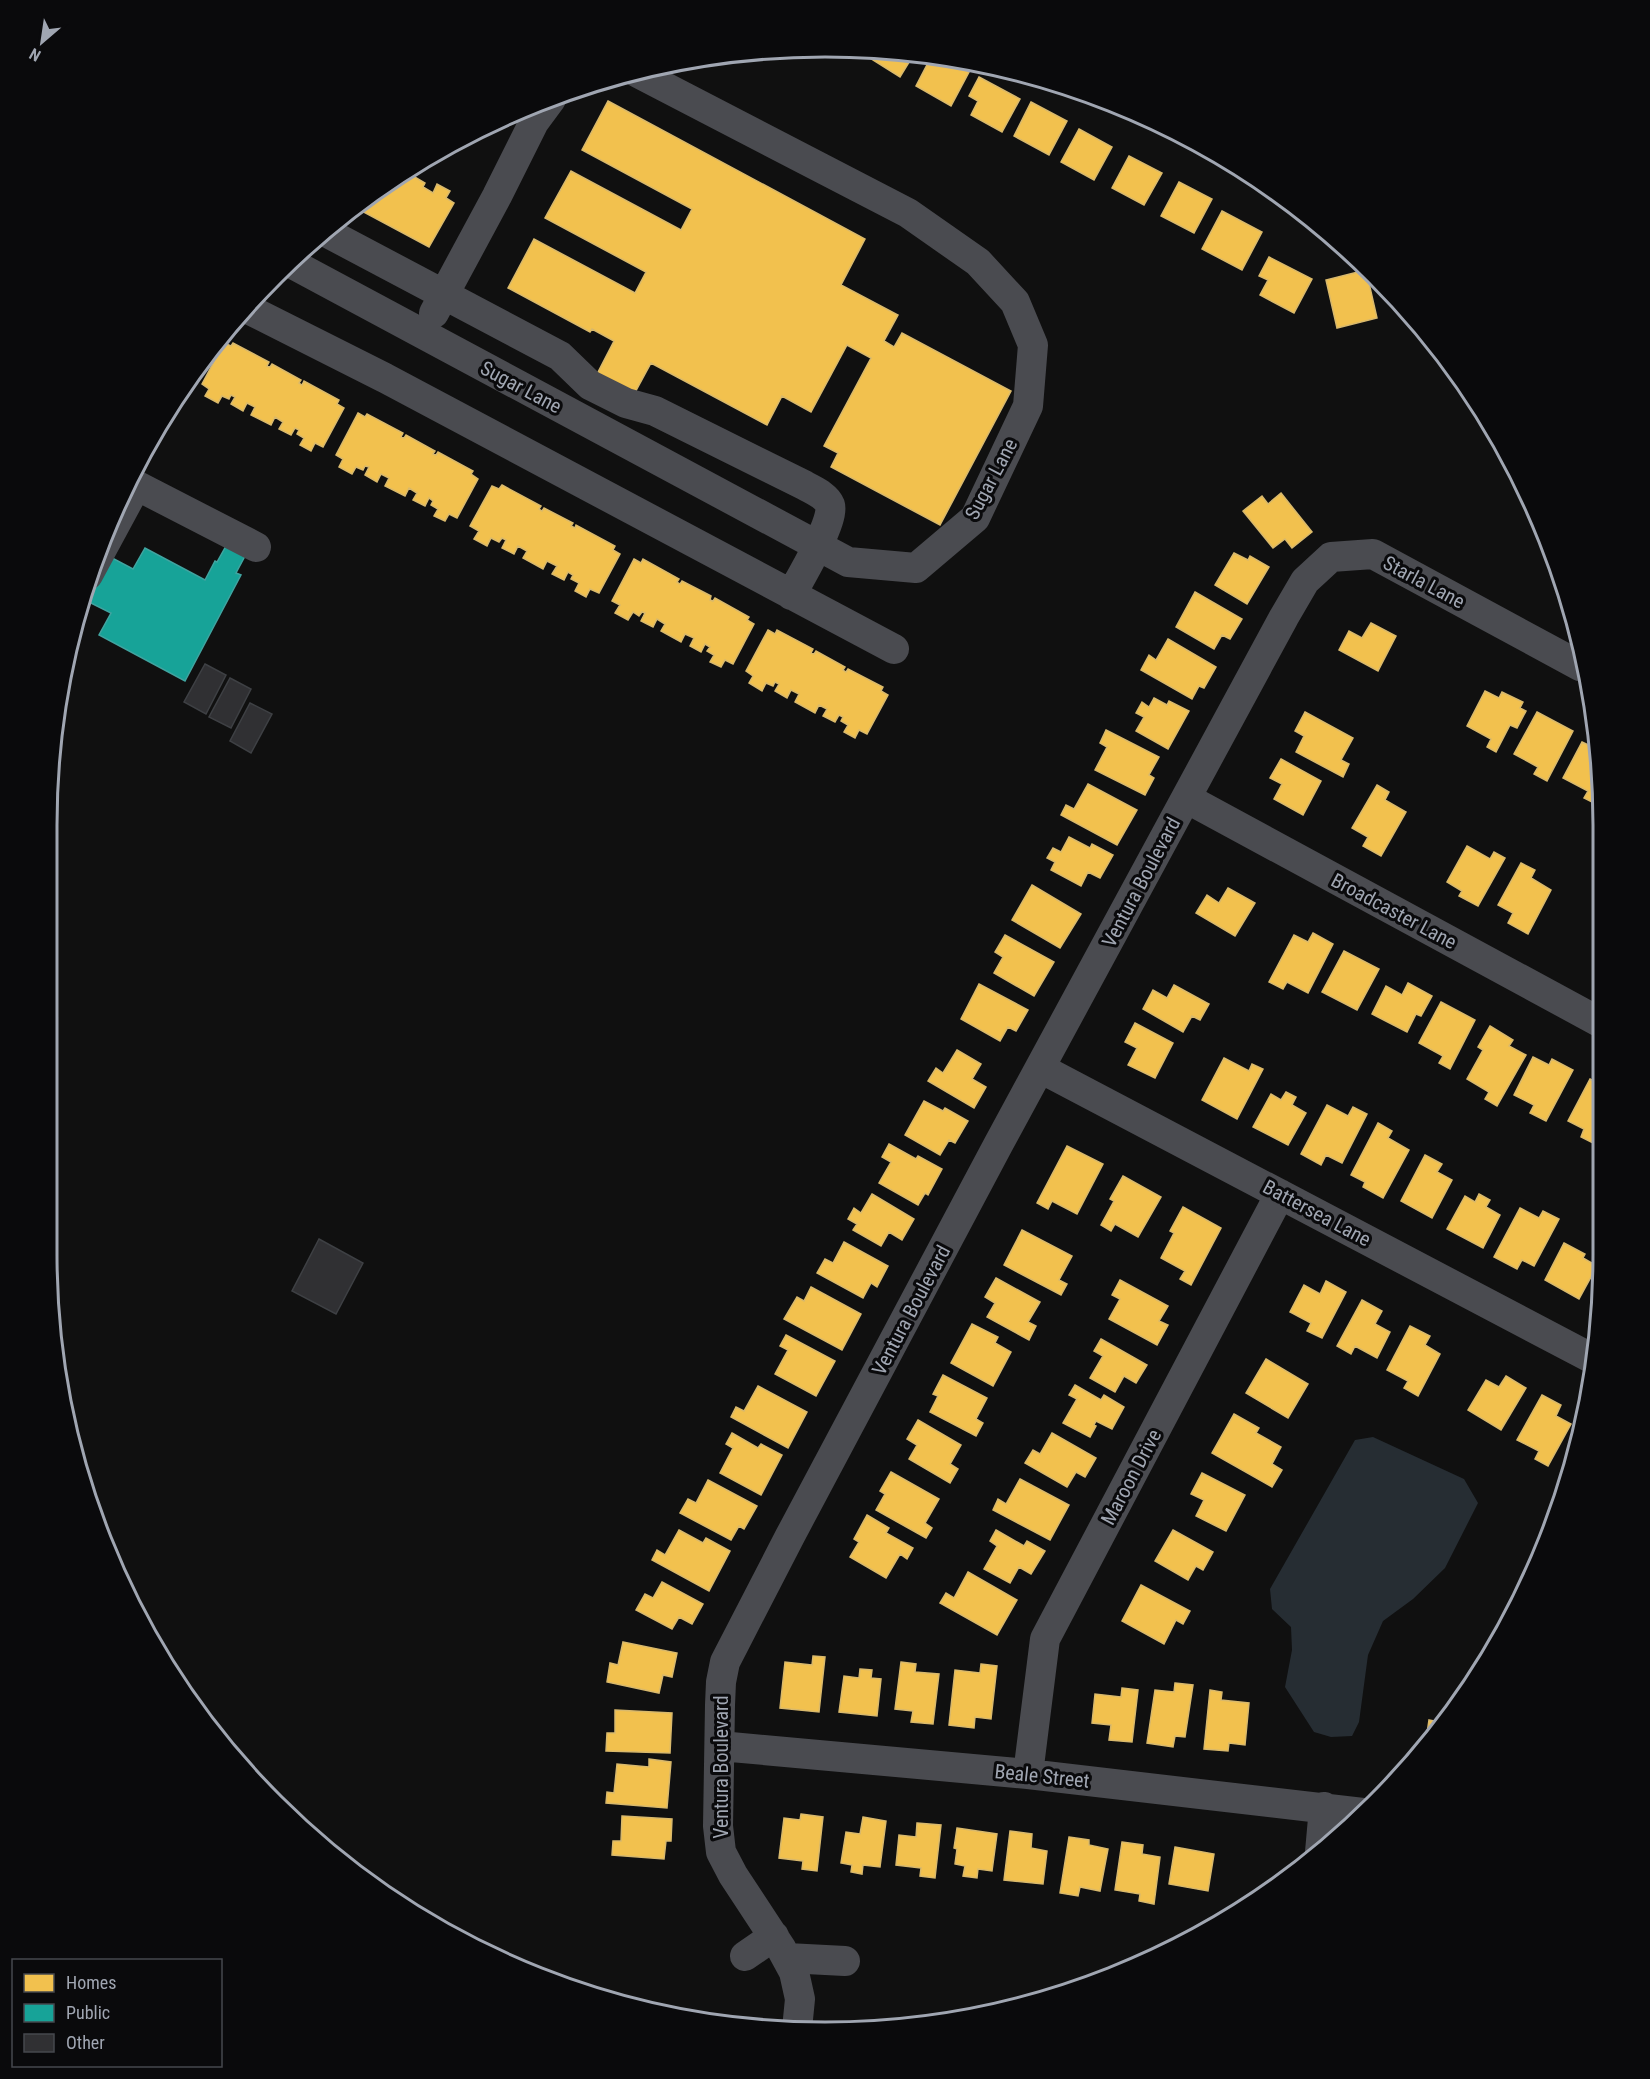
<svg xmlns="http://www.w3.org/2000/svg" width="1650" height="2079" viewBox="0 0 1650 2079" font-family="'Roboto Condensed',sans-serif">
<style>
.water{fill:#262d33}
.homes{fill:#f2c14e;stroke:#d9b96c;stroke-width:1.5}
.public{fill:#17a398;stroke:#40a4a0;stroke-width:1.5}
.building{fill:#303033;stroke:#3e4044;stroke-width:1.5}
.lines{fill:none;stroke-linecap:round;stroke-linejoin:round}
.minor{stroke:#4a4b50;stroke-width:30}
.labels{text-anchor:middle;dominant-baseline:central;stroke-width:6;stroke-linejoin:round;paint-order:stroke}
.street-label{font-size:20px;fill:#a0a6b2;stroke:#0a0a0c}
.rim{fill:none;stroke:#a0a6b2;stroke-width:3}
</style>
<rect width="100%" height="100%" fill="#101010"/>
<path class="water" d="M1373,1437L1464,1479L1478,1503L1445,1568L1413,1599L1383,1621L1368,1655L1359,1722L1352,1736L1331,1737L1314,1732L1285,1687L1292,1650L1291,1627L1272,1609L1270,1589L1355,1440Z"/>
<path class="homes" d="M868,48H876L914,54L900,77L865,55Z
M931,57L946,60L969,72L951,106L916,86Z
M979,77L1020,99L1002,132L971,115L978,101L969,96Z
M608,101L865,239L841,285L898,315L884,341L894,347L902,333L1011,391L940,525L831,467L838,453L824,446L871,358L847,345L811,412L782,396L767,425L651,363L632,398L595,378L614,341L592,329L590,332L508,288L534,239L635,293L646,272L545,218L571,171L681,230L692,209L582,150Z
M1031,102L1067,121L1049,155L1014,136Z
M1079,129L1112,147L1094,180L1061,162Z
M1129,156L1162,173L1144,205L1112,188Z
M403,174L411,178L413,176L425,183L423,187L433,193L437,184L450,191L446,198L454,203L429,247L356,208Z
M1179,182L1212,199L1194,233L1161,216Z
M1222,211L1262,232L1242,270L1202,249Z
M1269,257L1312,279L1294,313L1260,295L1268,280L1259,276Z
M1366,270L1377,318L1337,328L1326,280Z
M224,343L231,346L233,343L269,362L267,366L270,367L272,364L301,380L299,383L302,385L304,381L339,400L337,404L344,408L323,447L315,443L311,451L300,445L304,438L297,434L299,430L295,428L291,435L279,429L283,422L275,417L271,425L251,415L255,407L247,403L243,411L231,404L235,397L231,395L229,399L222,396L218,403L205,396L209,389L202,384Z
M1460,381L1476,403L1470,406L1457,383Z
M358,413L365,417L367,414L403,433L401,437L404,438L406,435L435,451L433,454L436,455L438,452L473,471L471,474L478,479L457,518L449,514L445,521L434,516L438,509L431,505L433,501L429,498L425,506L413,500L417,493L409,488L405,496L385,486L389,478L381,474L377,482L365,475L369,467L365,466L363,470L356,467L352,474L339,467L343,459L336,455Z
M502,485L541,506L539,509L542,511L544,508L573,523L571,526L575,528L576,525L615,546L613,550L620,554L599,593L590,589L586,597L575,591L579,583L571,579L573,575L568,572L564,580L552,574L557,566L547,561L543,569L523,558L527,551L518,546L514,554L502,548L506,540L502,538L499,542L491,538L487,546L474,539L479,531L470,526L492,486L499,489Z
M1281,493L1312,532L1292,548L1285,539L1273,548L1243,511L1262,496L1268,504Z
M1234,553L1248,560L1250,556L1269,567L1247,604L1215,585Z
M634,559L641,563L643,559L679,579L677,582L680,584L682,581L711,596L710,600L713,601L715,598L749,617L747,620L754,624L733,664L725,660L721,667L710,662L714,655L707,651L710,647L705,644L701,652L690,646L694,638L685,634L681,642L661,631L665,624L657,619L653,627L641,621L645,613L642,612L639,616L633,612L628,620L615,613L620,605L612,601Z
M1195,592L1242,619L1230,639L1222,635L1214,649L1176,627Z
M1371,623L1396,636L1378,671L1339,650L1349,631L1362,638Z
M768,630L775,634L777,630L813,649L811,653L814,654L816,651L845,667L843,670L846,672L848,669L883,687L881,691L888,695L867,734L859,730L855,738L844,732L848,725L841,721L843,717L839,715L835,722L823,716L827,709L819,705L815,713L795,702L799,694L791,690L787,698L775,691L779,684L775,682L773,686L766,683L762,691L749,683L753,676L746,671Z
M1168,639L1216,667L1204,688L1199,686L1192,699L1141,670L1149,655L1156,660Z
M1485,691L1499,698L1502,692L1523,702L1520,708L1526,711L1517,728L1510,725L1496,752L1487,747L1491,739L1467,726Z
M1154,698L1167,705L1169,701L1189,711L1168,749L1136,731L1144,717L1136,713L1142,702L1149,707Z
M1305,712L1353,738L1341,760L1349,764L1343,777L1296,752L1304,736L1295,731Z
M1537,712L1573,731L1547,781L1534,774L1538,767L1514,754Z
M1106,730L1159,757L1149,775L1154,778L1145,795L1095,770L1107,747L1100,743Z
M1582,742L1597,749L1602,774V788L1594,803L1584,798L1588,791L1563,778Z
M1281,759L1321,781L1303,815L1274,799L1282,784L1270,778Z
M1088,784L1137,810L1117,845L1061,815L1066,805L1074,809Z
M1377,785L1389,792L1385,800L1406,812L1381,856L1363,846L1368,837L1352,828Z
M1069,837L1090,848L1092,844L1113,855L1100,878L1088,872L1081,886L1051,870L1055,862L1047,858L1053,848L1061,852Z
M1467,846L1490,859L1494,852L1505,858L1478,906L1459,896L1462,891L1447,882Z
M1521,863L1535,870L1531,878L1551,890L1528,934L1508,923L1513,913L1498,905Z
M1032,885L1081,914L1060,948L1012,920Z
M1228,888L1255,903L1235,936L1196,913L1207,895L1219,903Z
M1313,933L1333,944L1308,993L1287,982L1283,989L1269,982L1294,935L1308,942Z
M1005,935L1054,962L1034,996L994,973L1003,957L995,952Z
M1344,951L1379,969L1357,1010L1322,992Z
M1408,983L1432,996L1421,1016L1416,1014L1407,1032L1372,1014L1386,986L1402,995Z
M979,984L1028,1010L1016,1031L1008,1027L1000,1041L961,1019Z
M1174,985L1209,1004L1200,1020L1192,1016L1183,1032L1143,1009L1153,990L1167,998Z
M1441,1002L1475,1020L1450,1069L1439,1063L1443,1056L1419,1043Z
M1135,1023L1173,1043L1155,1078L1128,1065L1137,1048L1125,1042Z
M1490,1026L1513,1040L1509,1046L1526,1055L1497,1106L1485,1099L1489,1092L1467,1079L1483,1050L1478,1047Z
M957,1050L981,1064L972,1079L986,1087L974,1108L928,1081L936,1068L943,1073Z
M1533,1057L1549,1065L1552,1059L1573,1070L1546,1121L1530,1113L1534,1105L1514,1095Z
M1224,1058L1249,1071L1252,1064L1263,1069L1237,1119L1202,1100Z
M1590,1079L1603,1086V1133L1597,1145L1581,1137L1584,1129L1568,1121Z
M1286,1092L1296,1097L1292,1105L1306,1113L1288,1145L1253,1127L1271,1094L1281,1100Z
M924,1101L943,1111L945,1108L968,1121L955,1143L949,1140L940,1155L905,1135Z
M1327,1105L1348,1116L1353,1107L1367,1114L1342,1163L1326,1155L1321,1165L1301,1154Z
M1378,1123L1392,1131L1388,1138L1409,1150L1383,1198L1363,1187L1365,1182L1351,1175Z
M889,1144L916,1159L918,1156L942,1169L928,1195L925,1193L918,1205L879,1183L891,1162L882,1157Z
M1067,1146L1103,1164L1077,1214L1052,1201L1048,1209L1037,1203Z
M1425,1155L1442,1164L1437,1172L1452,1180L1432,1218L1401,1201Z
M1123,1176L1161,1197L1138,1237L1115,1224L1111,1231L1101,1225L1114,1201L1110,1199Z
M872,1194L914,1219L902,1240L889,1232L881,1246L853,1230L857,1224L848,1219L854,1208L861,1213Z
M1479,1194L1490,1200L1486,1207L1500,1215L1483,1248L1447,1229L1465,1196L1475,1202Z
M1183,1207L1221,1228L1191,1285L1180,1279L1185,1271L1161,1258L1174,1233L1170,1231Z
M1520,1208L1539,1218L1543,1211L1559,1219L1534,1266L1522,1260L1517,1269L1494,1257Z
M1022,1230L1072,1256L1059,1280L1067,1284L1061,1295L1004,1265Z
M844,1242L888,1266L877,1287L871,1283L863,1298L817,1273L825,1259L833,1263Z
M1564,1243L1585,1254L1583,1258L1597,1266L1579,1299L1545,1280Z
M996,1278L1040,1302L1028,1322L1036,1326L1029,1340L987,1317L995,1303L985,1297Z
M1120,1280L1168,1306L1159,1321L1168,1325L1157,1345L1109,1319L1120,1299L1112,1295Z
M1326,1281L1346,1292L1322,1338L1307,1331L1311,1323L1290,1312L1304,1285L1320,1294Z
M811,1287L861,1314L842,1350L784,1319L797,1297L804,1301Z
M1362,1300L1382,1311L1375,1324L1390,1332L1377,1358L1355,1346L1351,1354L1337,1346Z
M972,1324L998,1337L995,1343L1011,1352L993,1386L951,1363Z
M1410,1326L1430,1336L1425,1345L1440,1354L1418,1396L1404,1388L1408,1381L1387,1370Z
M786,1335L835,1361L816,1396L775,1374L788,1350L780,1346Z
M1101,1339L1147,1365L1136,1383L1124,1376L1115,1392L1090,1378L1103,1356L1094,1351Z
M1266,1359L1308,1384L1288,1418L1246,1393Z
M943,1375L987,1398L976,1419L983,1423L976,1436L930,1412L938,1396L933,1394Z
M1506,1376L1526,1388L1501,1430L1468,1410L1486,1380L1499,1387Z
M1075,1385L1101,1400L1104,1395L1124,1407L1112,1429L1096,1421L1094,1425L1096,1426L1090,1437L1063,1423L1077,1399L1069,1395Z
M758,1386L807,1412L788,1448L731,1417L736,1407L744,1411Z
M1542,1395L1561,1405L1556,1416L1571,1424L1548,1466L1535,1459L1539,1451L1517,1440Z
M1234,1414L1259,1428L1256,1433L1281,1447L1272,1464L1282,1470L1272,1487L1212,1453Z
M918,1420L961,1445L950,1464L958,1469L950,1483L909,1459L917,1445L907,1439Z
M732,1433L758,1448L761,1444L782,1455L761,1495L720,1473L733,1448L726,1444Z
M1052,1433L1096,1458L1085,1477L1076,1472L1067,1487L1025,1463L1033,1450L1040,1454Z
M891,1472L939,1499L925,1523L932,1528L926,1538L876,1510L885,1494L880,1491Z
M1202,1473L1245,1495L1226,1531L1196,1516L1204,1500L1191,1494Z
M1020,1479L1069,1505L1050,1540L993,1510L998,1499L1006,1504Z
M708,1480L757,1506L744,1529L739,1526L731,1540L680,1513L688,1499L696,1503Z
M867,1515L889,1528L886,1533L913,1548L907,1559L900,1554L886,1578L850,1557L859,1542L854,1539Z
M679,1530L703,1543L706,1538L730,1551L709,1591L652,1560L657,1550L665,1555Z
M996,1530L1024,1546L1027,1541L1045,1551L1031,1574L1019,1567L1010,1583L984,1569L997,1546L990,1541Z
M1173,1530L1213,1552L1203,1570L1196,1566L1188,1580L1155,1561Z
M968,1572L1017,1600L997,1635L940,1603L946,1593L954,1598Z
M662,1582L703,1604L692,1624L679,1617L672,1629L636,1610L645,1594L653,1598Z
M1141,1585L1190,1611L1183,1624L1176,1620L1164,1644L1122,1621Z
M623,1642L677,1653L672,1677L663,1675L659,1693L607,1682L610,1663L618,1665Z
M813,1656L825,1657L819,1712L780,1708L785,1662L812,1665Z
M901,1662L916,1664L915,1672L939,1674L933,1724L911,1722L913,1711L895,1709Z
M981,1664L997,1666L991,1719L975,1717L974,1728L949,1725L955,1670L980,1673Z
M860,1669L872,1670L871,1678L881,1679L877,1716L839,1712L844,1676L859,1678Z
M1175,1683L1193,1685L1185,1737L1175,1736L1173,1747L1147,1743L1155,1690L1174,1692Z
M1122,1688L1138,1690L1132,1742L1109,1740L1111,1725L1092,1723L1095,1694L1121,1697Z
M1210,1690L1222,1692L1221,1700L1249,1703L1245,1745L1229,1743L1228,1751L1204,1749Z
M615,1710L672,1713L670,1753L606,1751L607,1733H615Z
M1429,1720L1445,1723L1425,1747Z
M649,1759L671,1762L667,1808L606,1803L607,1792L614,1793L617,1764L649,1767Z
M801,1814L823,1817L817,1871L802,1869L803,1861L779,1858L784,1818L800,1820Z
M622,1816L672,1819L671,1841H666L664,1859L612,1855L613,1841H621Z
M863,1817L886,1821L880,1867L863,1865L862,1874L851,1872L852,1865L841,1863L846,1832L860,1834Z
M917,1823L941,1825L935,1878L920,1876L921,1868L896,1865L899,1835L916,1837Z
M957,1828L997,1834L992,1871L978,1869L977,1878L963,1876L965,1866L955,1864L957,1849L954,1848Z
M1010,1831L1032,1834L1031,1848L1047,1851L1043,1884L1004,1880Z
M1069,1837L1089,1840V1845L1108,1849L1100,1891L1080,1887L1078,1896L1060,1893Z
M1122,1842L1143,1845L1142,1854L1160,1857L1154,1904L1139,1901L1140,1894L1115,1890Z
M1175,1847L1214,1854L1208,1891L1169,1884Z"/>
<path class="public" d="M226,546L245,556L236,573L241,575L185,681L99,635L111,613L83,599L88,574L99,551L133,569L145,548L205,580L215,561L217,562Z"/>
<path class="building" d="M205,664L226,675L206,714L184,702Z
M230,678L251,689L231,728L209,717Z
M250,703L272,714L251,753L230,741Z
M319,1239L363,1263L336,1314L292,1291Z"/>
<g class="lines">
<path class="minor" d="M324,231L560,356L590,385L626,403L655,411L804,485C812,490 826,495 830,505C835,520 800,579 791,595
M289,262L848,562L916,568L975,518L1028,406L1033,345L1015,302L978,262L908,213L638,73
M244,307L385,378L894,649
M434,313L497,196L534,122L551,99
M130,482L256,547
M88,575L136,486
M1186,798L1603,1024
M1040,1068L1593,1359
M720,1746L1028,1774L1363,1813
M1028,1774L1045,1639L1280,1194
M1320,1852L1324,1807
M745,1956L774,1936
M787,1958L845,1961
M797,2029L800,1999L794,1972L781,1948L733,1875L721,1852L718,1826L720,1705L721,1682L725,1662L790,1536L998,1145L1284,617L1305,581L1331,557L1373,554L1580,666"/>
</g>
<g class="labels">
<g class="street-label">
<text transform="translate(521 387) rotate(28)">Sugar Lane</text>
<text transform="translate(991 479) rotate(-62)">Sugar Lane</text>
<text transform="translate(1424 582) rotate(28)">Starla Lane</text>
<text transform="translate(1141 882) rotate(-62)">Ventura Boulevard</text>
<text transform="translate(1394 911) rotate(28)">Broadcaster Lane</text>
<text transform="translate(1317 1213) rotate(28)">Battersea Lane</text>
<text transform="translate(911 1310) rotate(-62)">Ventura Boulevard</text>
<text transform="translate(1131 1477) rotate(-62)">Maroon Drive</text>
<text transform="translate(721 1767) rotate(-90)">Ventura Boulevard</text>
<text transform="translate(1042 1776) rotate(6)">Beale Street</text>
</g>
</g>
<path d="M0 0H1650V2079H0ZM825 57H825A768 768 0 0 1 1593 825V1254A768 768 0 0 1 825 2022H825A768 768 0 0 1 57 1254V825A768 768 0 0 1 825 57Z" fill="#0a0a0c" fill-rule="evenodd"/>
<path class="rim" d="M825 57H825A768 768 0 0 1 1593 825V1254A768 768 0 0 1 825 2022H825A768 768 0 0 1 57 1254V825A768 768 0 0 1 825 57Z"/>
<rect x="12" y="1959" width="210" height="108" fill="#0a0a0c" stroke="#46484e" stroke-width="1.5"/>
<rect x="24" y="1974" width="30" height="18" fill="#f2c14e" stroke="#46484e" stroke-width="1.5"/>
<text x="66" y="1989" font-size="18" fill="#a0a6b2">Homes</text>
<rect x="24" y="2004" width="30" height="18" fill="#17a398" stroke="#46484e" stroke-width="1.5"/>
<text x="66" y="2019" font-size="18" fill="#a0a6b2">Public</text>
<rect x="24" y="2034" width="30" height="18" fill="#303033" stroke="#46484e" stroke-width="1.5"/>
<text x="66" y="2049" font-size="18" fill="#a0a6b2">Other</text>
<g transform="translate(42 42) rotate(209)" stroke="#0a0a0c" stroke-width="4.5" paint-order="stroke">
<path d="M0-4.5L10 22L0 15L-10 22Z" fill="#a0a6b2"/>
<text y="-9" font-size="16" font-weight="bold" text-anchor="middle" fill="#a0a6b2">N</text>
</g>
</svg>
